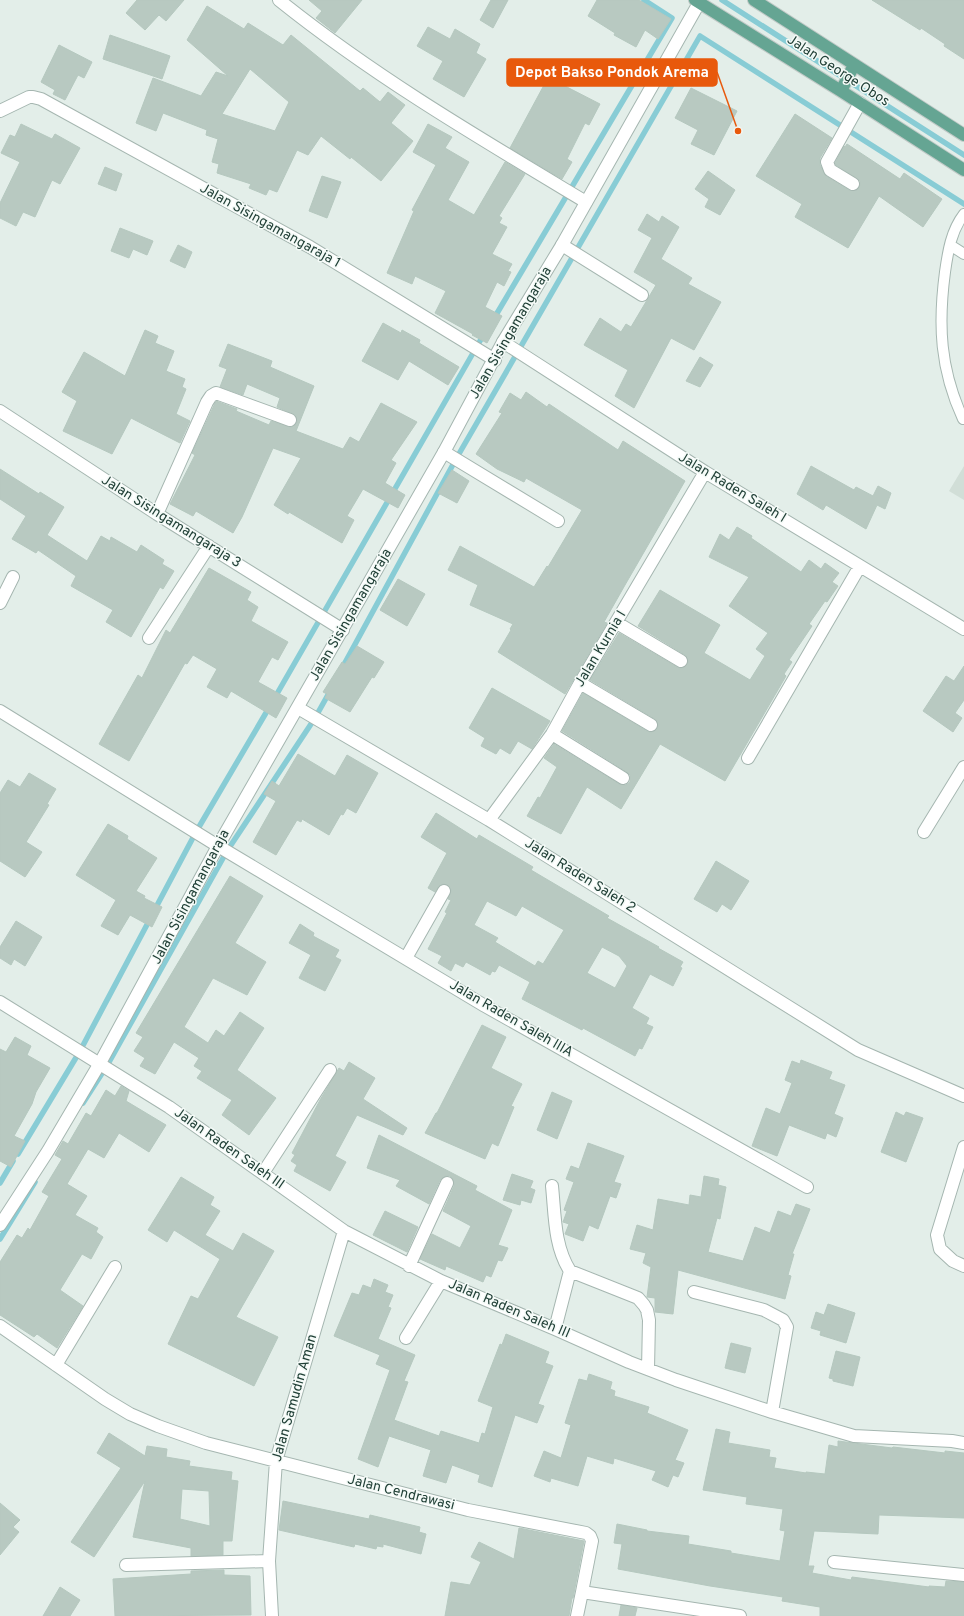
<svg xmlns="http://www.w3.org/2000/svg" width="964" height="1616" viewBox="0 0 964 1616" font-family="Overpass,sans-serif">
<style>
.built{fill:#d1ded7}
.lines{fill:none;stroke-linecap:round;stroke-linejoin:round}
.stream{stroke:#88ccd5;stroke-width:5.5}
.building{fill:#b8c9c1;stroke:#b5c8bf;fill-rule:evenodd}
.service-casing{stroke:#a5b6b0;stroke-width:12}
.minor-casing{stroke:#a5b6b0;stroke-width:14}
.tertiary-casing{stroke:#a5b6b0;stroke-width:14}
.primary-casing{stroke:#c1cac7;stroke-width:14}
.service{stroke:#fff;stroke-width:10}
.minor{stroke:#fff;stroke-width:12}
.tertiary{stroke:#fff;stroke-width:12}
.primary{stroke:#65a593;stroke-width:12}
.labels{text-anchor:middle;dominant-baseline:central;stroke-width:3;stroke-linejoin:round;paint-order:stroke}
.street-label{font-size:14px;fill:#214037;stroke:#f4faf7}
.leader{fill:none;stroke:#e8590c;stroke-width:1.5}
.callout-dot{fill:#e8590c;stroke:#f4faf7;stroke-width:1.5}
.callout{fill:#e8590c;stroke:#e8590c;stroke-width:1.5}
.callout-label{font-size:15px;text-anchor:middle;font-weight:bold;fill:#fff}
</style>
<rect width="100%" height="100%" fill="#e3eee9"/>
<path class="built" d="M964,466V500L949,491Z"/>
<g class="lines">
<path class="stream" d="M722,0L964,155
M493,320L672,18L644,0
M341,670L456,459L700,36L964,204
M274,699L484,334
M154,911L196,832L270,706
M83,1103L108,1064L227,851L315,718L329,693
M18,1154L80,1051L150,919
M0,1183L13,1161
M0,1239L35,1182"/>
</g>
<path class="building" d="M137,0H184L166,21L159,15L145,30L126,13Z
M309,0H362L335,33L316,18L322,11Z
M491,0H508L493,28L480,20Z
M597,0H639L671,19L658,39L645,30L636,47L614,35L615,33L588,16Z
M872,0H964V59L944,46L945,44L921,28L920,30Z
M207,6L244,29L248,23L283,45L291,35L360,91L363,88L380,102L388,92L405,105L391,123L413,141L381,181L351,157L350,159L321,136L308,155L297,150L277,192L269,189L266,195L249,188L251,184L217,173L219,164L212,162L218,139L206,135L207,130L163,113L156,131L136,123L153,78L201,96L216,72L228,76L187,40ZM250,69L289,102L275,131L222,114Z
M428,27L450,39L455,29L480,44L476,53L486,59L464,97L433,79L443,61L417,46Z
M110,35L170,56L162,79L103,59Z
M59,45L92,62L84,78L78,75L65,100L53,94L55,90L41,82Z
M550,74L565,82L563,85L600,104L589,125L585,123L567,159L572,162L562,179L510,148Z
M691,88L737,111L714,155L691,144L698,130L675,118Z
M795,114L832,138L820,158V165L826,176L849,190H857L860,185V181L836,165L835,163L844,146L845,147L847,144L900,179L904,173L942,199L923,227L879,196L848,248L795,217L802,204L756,176Z
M21,124L52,139L55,134L80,148L60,184L52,180L35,217L23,212L16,226L0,218V203L20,162L1,153L10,135L15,137Z
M428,124L452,137L445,148L469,162L448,200L474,215L505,162L525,174L499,216L502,218L499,223L507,227L492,254L512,264L508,271L511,272L504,286L497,282L485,307L502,316L487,343L472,335L473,334L435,313L446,291L415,276L412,284L387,273L414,211L412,210L436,165L413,152Z
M105,167L122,174L116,191L98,184Z
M708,171L735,190L720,215L705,207L709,199L695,189Z
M322,176L341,182L327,218L309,211Z
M647,214L659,222L662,216L679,227L661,259L692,278L688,284L721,302L694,350L671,338L634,408L615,396L628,370L584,345L600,318L621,332L626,324L631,327L656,285L634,272L652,238L638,230Z
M120,228L153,241L147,255L133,249L129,258L111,251Z
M178,245L192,252L185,268L170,261Z
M383,323L401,333L402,330L420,340L419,343L459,367L448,385L409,361L398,380L362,361Z
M145,330L158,336L155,343L174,351L166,371L185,379L182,387L186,389L176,414L190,421L180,443L131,418L112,454L63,431L77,401L62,392L84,352L125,376Z
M228,344L272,361L270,367L314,386L296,431L343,449L350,437L359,442L381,403L417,422L391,460L396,463L385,483L405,495L398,508L363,489L347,516L354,520L342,543L289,512L288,514L274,505L301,458L273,448L242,517L233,533L196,511L193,516L170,504L195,455L192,453L216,401L237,409L236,411L269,425L271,421L291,427L294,426L297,422L295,415L277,407L280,398L247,384L243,395L220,387L227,369L219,366Z
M700,357L713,365L700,387L686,381Z
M526,392L547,407L549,404L618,450L623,441L685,481L625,585L604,622L607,623L565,694L498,652L511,630L510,629L513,624L470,605L478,585L448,570L460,546L534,587L547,566L548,567L582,510L526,478L524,482L497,469L476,454L502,413L499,412L510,393L521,400Z
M811,466L854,490L856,487L873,496L878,486L891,493L885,509L877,505L866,529L826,505L823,510L797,494Z
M0,469L39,494L40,492L64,507L47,535L87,561L101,536L110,541L111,537L137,552L141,545L164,560L162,564L174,571L163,589L160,587L131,637L106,622L113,610L71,586L76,576L38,550L36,553L12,539L26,516L0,499Z
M452,470L469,481L457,503L438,493Z
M737,527L752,536L751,538L801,572L809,560L821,569L825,563L839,573L832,582L838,586L827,602L825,601L809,624L812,626L789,660L792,662L784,674L786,676L725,781L660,744L621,809L587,787L561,834L527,816L538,797L540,798L557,767L544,758L554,744L619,784L626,785L630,782V775L627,772L562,731L583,693L647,731L651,732L657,729L658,725L655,719L590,680L619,633L677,667L681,668L687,665L688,661L685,655L638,626L660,590L720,625L704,653L750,680L765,656L756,649L768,633L729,606L749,577L709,557L720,534L729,540Z
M209,568L251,592L247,600L258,607L251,621L288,642L278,660L272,657L258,682L287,698L276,718L231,691L227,698L207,687L217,669L193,655L187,664L185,663L129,761L99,744L138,675L142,678L166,630L170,633Z
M398,579L425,594L407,626L380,610Z
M357,646L384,662L374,678L372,677L350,712L325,698L327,694L323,692L342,662L345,664Z
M964,666V700L955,713L962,718L953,732L923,711L946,676L954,681Z
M492,688L550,721L532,749L518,741L510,754L500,748L496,754L481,746L485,738L469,728Z
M298,754L335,776L347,755L378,773L356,813L347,808L343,815L341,814L329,835L302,819L301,822L297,820L276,855L253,842L276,801L264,794L272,781L279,786Z
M29,773L56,789L47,804L49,805L26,842L42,852L25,877L0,861V793L8,780L20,787Z
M436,813L477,839L479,835L533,867L531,870L609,916L607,918L659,947L658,948L683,962L680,967L682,968L673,986L650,974L632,1008L649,1018L646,1024L653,1027L642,1049L639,1048L635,1056L583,1028L582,1030L522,999L530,982L499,965L495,972L492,971L490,975L466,962L463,967L455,963L451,971L438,963L442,956L428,949L447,913L445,912L451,900L448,899L451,891L450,887L444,884L440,885L435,892L428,888L447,853L421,837ZM487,901L516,916L522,906L564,930L543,964L538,961L535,966L495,942L498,938L474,925ZM602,947L619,956L627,966L615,988L587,973Z
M108,824L128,836L127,839L157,858L136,891L145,896L144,898L162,907L152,927L130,915L118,935L101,926L116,900L76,875Z
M716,861L749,881L731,910L722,904L717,912L694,899Z
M230,876L263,896L235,943L266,962L247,995L213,978L184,1027L208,1043L216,1030L224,1036L240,1012L264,1028L237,1070L276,1098L249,1135L222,1115L232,1100L197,1078L202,1071L194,1066L199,1058L174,1042L155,1074L140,1066L145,1058L134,1051L143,1037L136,1033Z
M16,921L42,937L25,966L14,959L11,965L0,958V947Z
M300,924L314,933L313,936L339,950L335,957L341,960L325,991L299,978L311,955L289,943Z
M482,1025L506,1037L491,1068L522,1084L511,1106L514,1107L498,1146L492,1143L485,1159L425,1133L436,1113H437Z
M15,1037L31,1046L27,1055L50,1068L36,1092L32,1104L14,1136L25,1141L11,1167L0,1161V1049L6,1052Z
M801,1060L832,1072L829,1079L845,1085L834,1114L843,1118L836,1137L827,1133L825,1139L789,1125L777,1156L752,1146L766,1108L780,1114L792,1083L785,1080L792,1061L800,1064Z
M349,1062L375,1078L363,1099L407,1128L403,1135L357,1115L335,1156L346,1162L330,1191L294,1171L297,1165L291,1161L295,1155L292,1153L320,1100L339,1068L344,1071Z
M121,1086L129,1091L126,1101L166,1125L149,1152L119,1133L104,1158L88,1149L67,1184L87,1196L75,1215L98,1228L96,1232L103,1237L91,1259L82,1254L60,1290L83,1306L57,1348L37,1334L34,1337L0,1315V1262L17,1235L22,1238L28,1228L30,1230L49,1196L42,1192L62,1159L55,1155L63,1141L68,1144L86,1113L91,1116L106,1090L115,1096Z
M552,1092L572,1101L557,1139L537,1130Z
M896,1112L904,1116L906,1112L923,1118L906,1162L881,1152Z
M379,1135L477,1186L475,1190L512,1210L498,1245L508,1248L502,1261L498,1260L491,1277L486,1275L483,1282L446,1266L445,1270L420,1259L432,1234L460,1248L471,1226L443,1211L454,1186L453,1179L450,1176H446L440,1180L429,1204L396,1186L400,1180L367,1168Z
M588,1143L624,1156L614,1182L621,1184L616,1198L610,1196L598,1229L589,1225L583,1241L565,1234L569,1224L563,1222L567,1211L564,1210L574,1182L566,1179L571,1166L579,1169Z
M512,1174L533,1181L530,1188L535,1190L531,1203L521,1200L520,1205L503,1200Z
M704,1176L719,1179L718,1185L726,1187L720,1219L717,1218L708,1252L743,1261L755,1227L770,1233L778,1211L791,1216L796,1204L810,1209L792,1254H794L788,1275L791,1276L785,1299L678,1270L673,1314L655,1312V1298L647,1297L651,1267L643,1263L646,1253L630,1249L637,1225L653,1230L658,1199L689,1205L690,1195L701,1197Z
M181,1177L214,1197L210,1205L220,1211L205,1235L233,1251L243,1233L274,1251L236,1317L278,1337L254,1386L168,1344L191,1296L198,1299L220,1259L174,1230L167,1242L148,1230Z
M385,1211L418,1227L407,1252L373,1235Z
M374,1279L388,1285L385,1292L393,1295L388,1307L391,1308L378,1339L415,1355L404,1381L408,1382L394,1420L439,1436L441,1431L479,1443L482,1433L485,1434L493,1407L478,1401L500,1344L502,1345L506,1334L549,1352L545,1363L553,1366L538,1404L544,1406L537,1423L515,1415L492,1487L478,1482L480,1475L452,1465L446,1483L423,1476L431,1450L389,1436L378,1467L358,1459L390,1370L376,1364L380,1355L334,1336L352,1293L359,1295L363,1285L371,1288Z
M828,1304L855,1313L846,1343L820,1335L821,1331L811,1328L816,1312L824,1315Z
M731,1343L751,1348L745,1373L725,1368Z
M836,1351L860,1357L853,1386L833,1381V1379L829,1378Z
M589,1374L612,1382L610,1389L615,1391L614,1396L649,1407L647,1413L688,1430L675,1460L684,1463L678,1477L673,1475L668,1487L652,1480L656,1471L614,1458L613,1464L587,1456L578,1486L551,1478L550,1482L534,1476L544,1451L561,1458L571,1425L565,1423L579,1379L587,1381Z
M716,1429L730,1432L728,1443L770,1450L769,1457L776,1458L774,1468L806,1473V1472L825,1474L829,1445L838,1447V1441L892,1448L893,1447L945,1453V1451L964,1453V1518L879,1515L878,1534L814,1531L808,1566H814L812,1573L851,1580L852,1577L929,1587V1586L945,1587L946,1581L964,1582V1616H820V1607L782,1601L783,1597L710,1586L618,1569L622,1544L614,1543L617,1524L647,1530V1531L689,1536L688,1544L731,1551V1553L780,1561L785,1531L780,1530L783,1509L746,1504L747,1497L703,1490Z
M109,1433L145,1456L147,1446L167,1449L166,1457L190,1461L189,1466L232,1472L231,1480L238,1481L232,1541H223V1555L191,1556V1548L133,1537L145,1481L94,1557L71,1542L121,1468L97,1453ZM182,1489L209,1491L210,1526L180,1519Z
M283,1501L369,1519L370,1515L420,1527L419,1532L426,1534L421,1554L383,1544V1547L377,1546L376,1549L355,1544L354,1547L279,1530Z
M0,1503L20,1520L13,1527L19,1532L0,1555Z
M519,1528L584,1541L573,1598H572L569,1616H445L451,1582L470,1585L481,1562L471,1557L479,1542L514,1559Z
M224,1570V1575L250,1576L251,1615L115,1616L113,1579L191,1574V1571Z
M60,1587L80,1600L70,1616H43Z
M621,1605L637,1608L635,1616H619Z"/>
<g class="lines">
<defs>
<path id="service" d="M950,245L964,254
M963,419C940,369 938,325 945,272C948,251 951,231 964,214"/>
<path id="minor" d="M279,0C375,77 481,139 586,202
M0,111L29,97H33L41,99L310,247L495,360
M853,184L830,170L827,162L860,103
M562,245L642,295
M503,342L705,472L964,629
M0,411L157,514L343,630
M444,452L558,521
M157,514L207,402L211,396L216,393L290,420
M0,603L13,577
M617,623L681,661
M149,638L209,546
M580,683L651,725
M298,708L489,820L858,1050L964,1096
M0,711L218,846L485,1006L807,1187
M552,734L623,778
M748,758L860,566
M489,820L552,734L580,683L705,472
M924,832L964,767
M406,958L444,891
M0,1002L169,1107L344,1231L441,1281L555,1329L629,1362L676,1380L772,1412L854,1436L952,1441L964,1443
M964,1147L937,1235L940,1249L953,1261L964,1266
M263,1173L330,1070
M552,1186C555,1215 554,1246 570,1271
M409,1266L447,1183
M694,1292L764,1310L783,1320L787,1327L772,1412
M0,1326L105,1399L130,1414L158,1426L206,1443L468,1510L586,1533L590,1536L592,1541L582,1592
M555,1329L570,1271L638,1298L644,1305L647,1310L649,1320L648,1369
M406,1338L441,1281
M56,1365L115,1267
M834,1562L964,1575
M126,1565L269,1561
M272,1616L269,1561L276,1461L344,1231
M577,1616L582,1592L740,1616"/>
<path id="tertiary" d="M0,1225L48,1151L100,1063L218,846L444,452L503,342L562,245L699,3"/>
<path id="primary" d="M695,0L841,91L964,170
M754,0L964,135
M841,91L854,65"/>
</defs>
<use href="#service" class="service-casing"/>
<use href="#minor" class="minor-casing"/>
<use href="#tertiary" class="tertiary-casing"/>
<use href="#primary" class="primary-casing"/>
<use href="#service" class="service"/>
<use href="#minor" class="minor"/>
<use href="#tertiary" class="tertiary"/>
<use href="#primary" class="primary"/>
</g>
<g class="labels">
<g class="street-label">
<text transform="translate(838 71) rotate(33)">Jalan George Obos</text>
<text transform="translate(270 226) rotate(29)">Jalan Sisingamangaraja 1</text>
<text transform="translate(511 333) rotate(-60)">Jalan Sisingamangaraja</text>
<text transform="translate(732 488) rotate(31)">Jalan Raden Saleh I</text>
<text transform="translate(171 522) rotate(32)">Jalan Sisingamangaraja 3</text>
<text transform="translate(351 615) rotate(-60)">Jalan Sisingamangaraja</text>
<text transform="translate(601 649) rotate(-59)">Jalan Kurnia I</text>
<text transform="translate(580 876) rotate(32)">Jalan Raden Saleh 2</text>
<text transform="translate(191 897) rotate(-62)">Jalan Sisingamangaraja</text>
<text transform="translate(511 1019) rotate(30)">Jalan Raden Saleh IIIA</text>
<text transform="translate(229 1149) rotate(35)">Jalan Raden Saleh III</text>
<text transform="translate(509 1309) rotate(23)">Jalan Raden Saleh III</text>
<text transform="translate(295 1398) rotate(-74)">Jalan Samudin Aman</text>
<text transform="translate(401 1493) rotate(14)">Jalan Cendrawasi</text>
</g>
</g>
<path class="leader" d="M738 131L717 72"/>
<circle class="callout-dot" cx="738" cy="131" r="4"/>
<rect class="callout" x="507" y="59" width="210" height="27" rx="4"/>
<g class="callout-label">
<text x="612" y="77">Depot Bakso Pondok Arema</text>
</g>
</svg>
